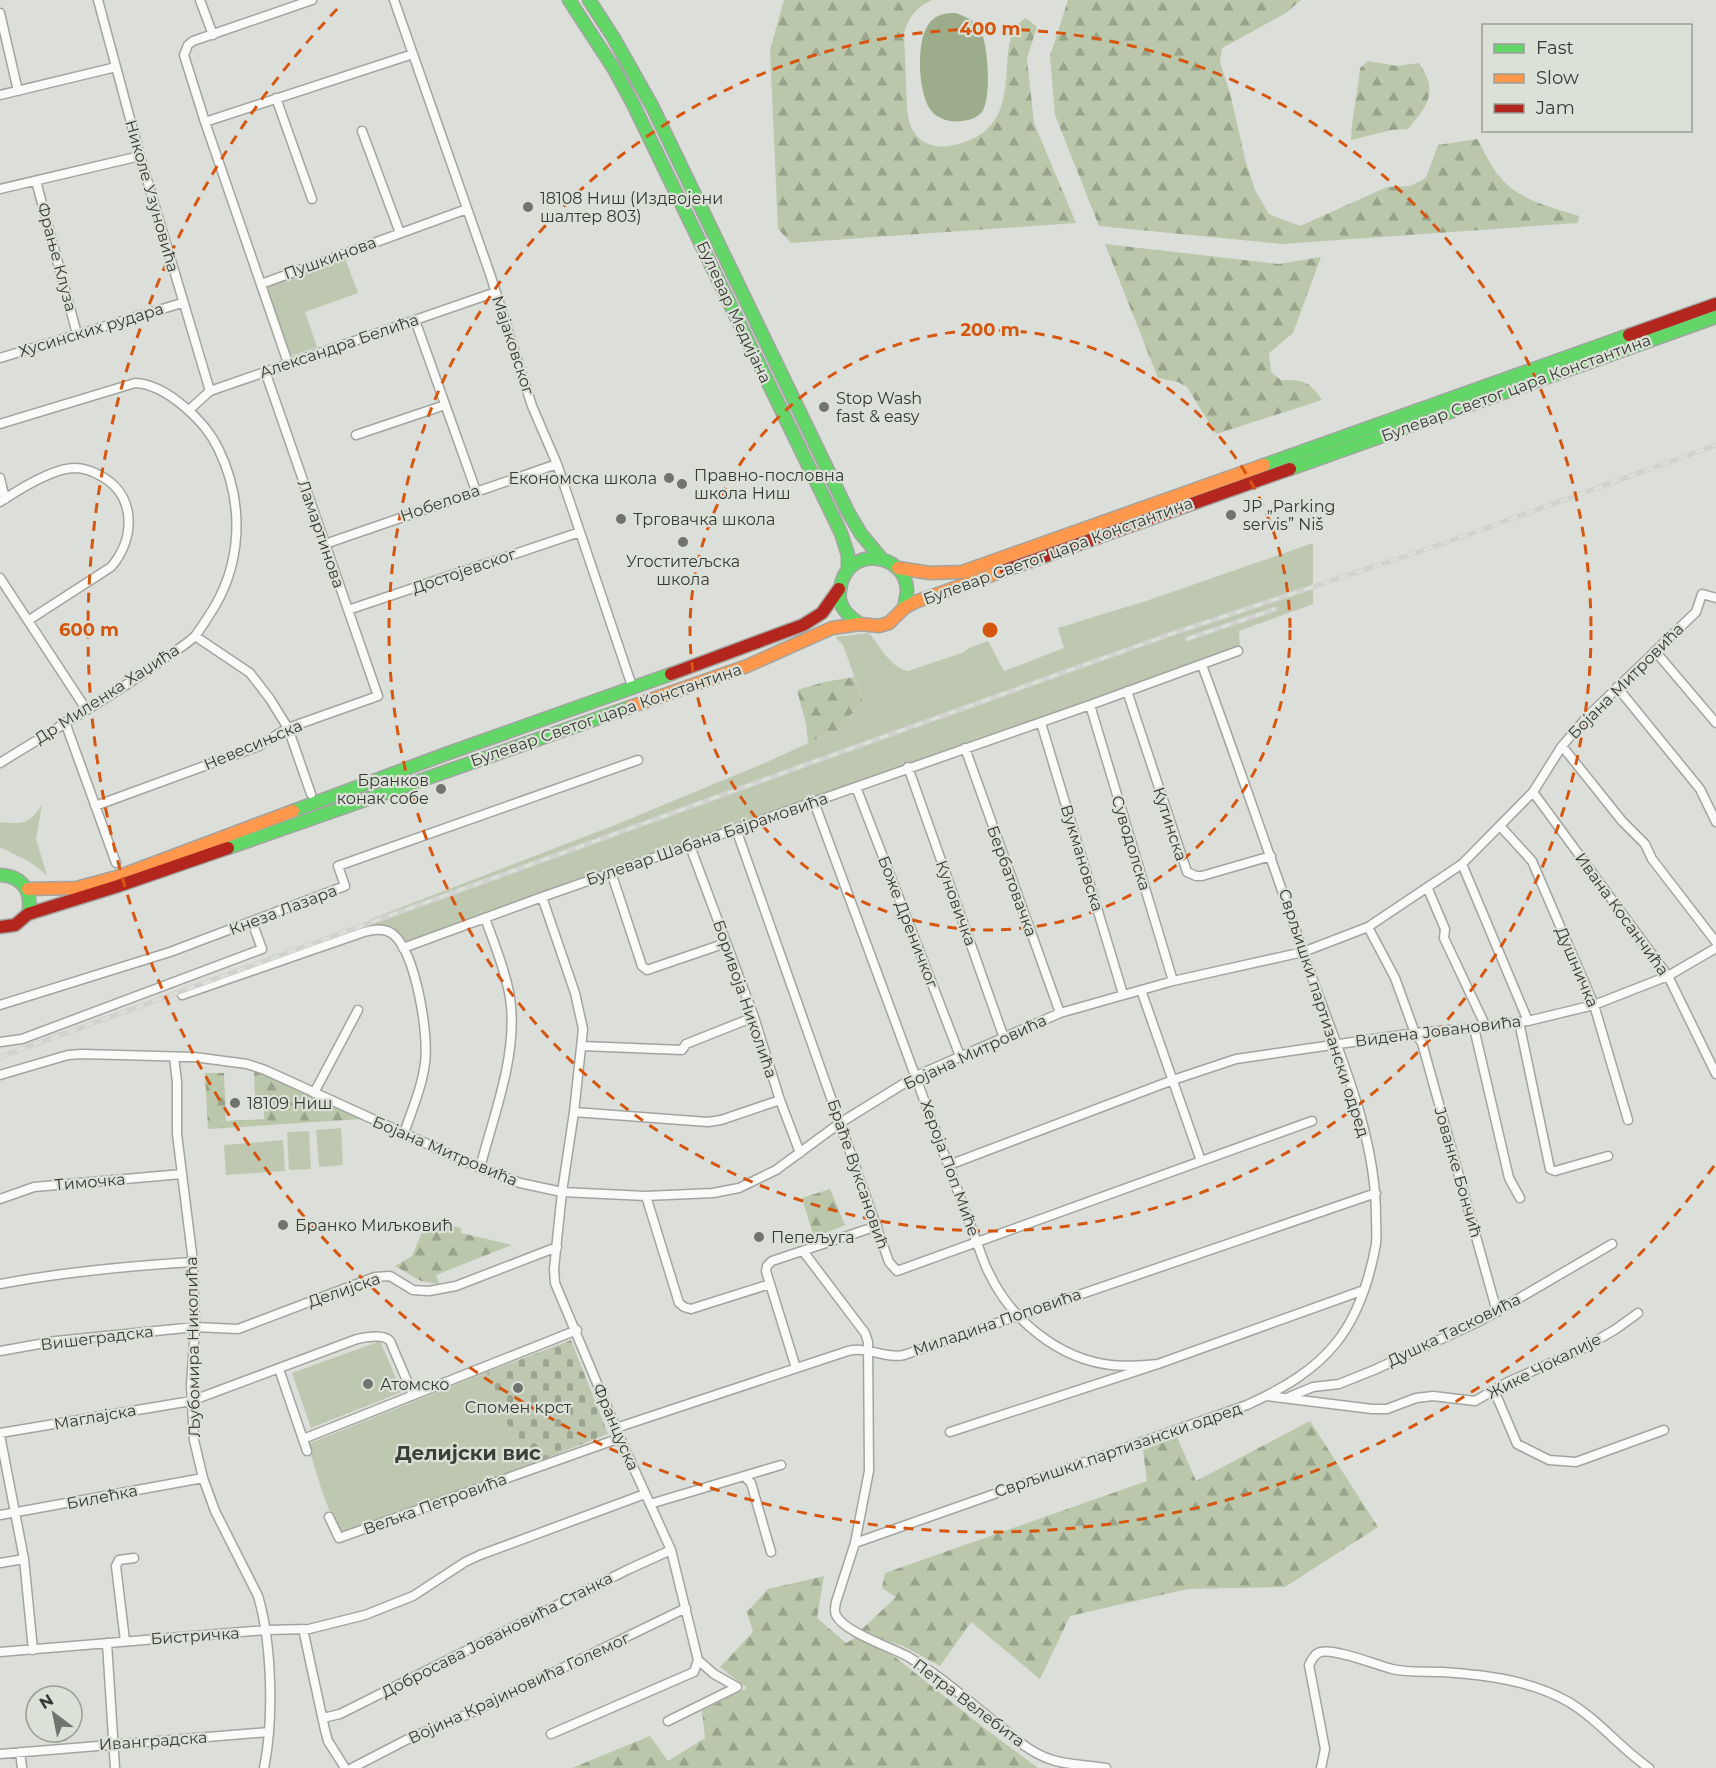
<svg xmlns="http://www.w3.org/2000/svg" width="1716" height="1768" viewBox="0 0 1716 1768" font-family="Montserrat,sans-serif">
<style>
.green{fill:#bec8b1}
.forest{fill:url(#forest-firs)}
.cemetery{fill:url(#cemetery-stones)}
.water{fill:#9dac8b}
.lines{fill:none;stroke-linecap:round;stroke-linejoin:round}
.street-casing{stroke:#a2a4a0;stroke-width:11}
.fast-casing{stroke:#a2a4a0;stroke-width:15}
.slow-casing{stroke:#a2a4a0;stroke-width:15}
.jam-casing{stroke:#a2a4a0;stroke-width:15}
.street{stroke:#fafaf9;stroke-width:8}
.fast{stroke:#63d668;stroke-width:12}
.slow{stroke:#ff974d;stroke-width:12}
.jam{stroke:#b3261e;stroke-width:12}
.rail-casing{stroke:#d1d2d0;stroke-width:5}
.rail{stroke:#dce1d7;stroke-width:3;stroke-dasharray:9;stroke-linecap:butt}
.ring{fill:none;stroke:#d65610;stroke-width:3;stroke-dasharray:10 8}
.poi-dot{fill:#71736e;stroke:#dce1d7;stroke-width:2}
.labels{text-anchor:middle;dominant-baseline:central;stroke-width:4.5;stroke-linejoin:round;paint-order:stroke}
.street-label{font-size:16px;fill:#373934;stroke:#dce1d7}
.poi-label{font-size:16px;fill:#373934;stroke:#dce1d7;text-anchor:start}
.quarter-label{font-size:20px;font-weight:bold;fill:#3b3f36;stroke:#dce1d7}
.centre{fill:#d65610;stroke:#dce1d7;stroke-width:3}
.ring-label{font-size:18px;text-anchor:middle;font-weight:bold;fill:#d65610;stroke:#dce1d7;stroke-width:4.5;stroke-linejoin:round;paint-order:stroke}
</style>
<defs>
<pattern id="forest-firs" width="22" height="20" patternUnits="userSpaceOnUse" patternTransform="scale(1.5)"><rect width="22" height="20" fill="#bac7ab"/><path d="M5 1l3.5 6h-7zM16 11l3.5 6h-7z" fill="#98a38c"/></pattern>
<pattern id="cemetery-stones" width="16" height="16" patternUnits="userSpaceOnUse" patternTransform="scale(1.5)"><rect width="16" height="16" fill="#bec8b1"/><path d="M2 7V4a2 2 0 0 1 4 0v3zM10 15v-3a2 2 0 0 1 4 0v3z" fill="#9ba391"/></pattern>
</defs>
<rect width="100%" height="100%" fill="#dcdfd9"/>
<path class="green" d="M345,258L358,293L305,312L317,347L291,356L266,286Z
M1313,543V604L1239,631L1240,650L404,946L396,936L376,928L371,919L615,825L767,762L837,730L863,701L843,645L835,637L869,633C880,646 891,668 908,671L962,653L969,648L988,641L1004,671L1064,648L1058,628L1149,600Z
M42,805L36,839L47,875L30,862L0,847V822C23,824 28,825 42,805Z
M341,1128L343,1165L319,1167L316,1130Z
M309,1131L311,1169L289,1170L287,1132Z
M283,1140L285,1171L226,1175L224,1145Z
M380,1341L402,1392L311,1428L292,1373Z
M487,1372L524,1467L350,1531L344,1532C327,1519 315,1466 308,1444Z"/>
<path class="forest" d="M784,0H932C916,8 910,15 904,33C905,57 906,82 907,106C908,117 909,127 917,136C924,145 939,148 950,146C1038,130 985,40 1026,18L1037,27L1027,58L1034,123L1076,223L791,243L778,229L770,50Z
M1068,0H1301L1286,13L1222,48L1220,62L1230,93L1246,163L1255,190L1269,214L1300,226L1387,187L1410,186L1426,178L1438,145L1477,139C1484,151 1490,165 1499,176C1518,200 1550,207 1579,216L1578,223L1282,244L1099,226L1055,115L1050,56Z
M1368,61L1397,66L1419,63C1439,92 1428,105 1408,129L1391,130L1351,140C1352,115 1358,92 1360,68Z
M1105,244L1279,264L1321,257L1293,333L1269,353L1271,372L1281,380C1303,380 1310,381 1322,400L1216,434L1187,387L1178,382L1158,378Z
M854,677L863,701L837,730L808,743L806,724L797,690L824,682Z
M254,1072L264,1075L356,1114L362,1119L208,1129L205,1073H224L226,1121L264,1119V1100L255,1098Z
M830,1189L845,1225L814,1238L802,1198Z
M427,1220L461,1228V1233L512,1245L436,1275L439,1284L421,1281L395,1266L412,1256Z
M1310,1421L1378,1527L1285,1587L1188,1589L1070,1616L1040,1679L971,1622L940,1666L903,1646L859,1632L896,1597L882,1588L885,1573L1147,1481L1143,1450L1177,1437L1196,1481Z
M824,1576L817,1618L846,1643L859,1636L895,1657L983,1727L1038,1768H572L650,1736L668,1761L705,1738L702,1711L747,1688L720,1667L753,1632L747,1612L768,1589Z"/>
<path class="cemetery" d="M571,1340L608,1434L524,1467L487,1372Z"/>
<path class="water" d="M956,13C966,17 976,21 981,31C988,46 992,98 982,112C977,118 970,120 962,121C951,123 936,119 930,109C918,92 915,37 931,21C938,14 946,13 956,13Z"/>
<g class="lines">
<defs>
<path id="street" d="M98,0L140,156L210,391
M200,0L213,35
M394,0L490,274L532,406L557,464L633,689
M0,13L18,91
M0,95L116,67
M276,98L312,199
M205,122L413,54
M362,131L400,233
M36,181L77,334
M0,189L140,156
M261,284L467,209
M415,320L476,491
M0,358L182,303
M288,363L205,122L184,55L188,45L193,41L312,0
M189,410L210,391L496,292
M0,424L135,383C166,384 205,421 218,448C245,503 243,566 208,617C204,623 200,630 195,636C185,646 170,654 158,663C108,699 53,730 0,763
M356,435L445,405
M0,478L5,499
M0,502C18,490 53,468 75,468C84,468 94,472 101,476C137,496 135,539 111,567L29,620
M325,544L557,464
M0,578L86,709
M348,610L580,532
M195,636L250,673L270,699L288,728L311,794
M1655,651L1716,723
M1617,687L1700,789L1716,822
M1127,691L1187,872L1196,876H1202L1271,856
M1090,705L1173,981
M65,722L116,863
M1041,723L1123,994
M1562,746L1622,821L1645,844L1652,859L1716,942
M965,748L1060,1013
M908,767L1004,1038
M856,787L960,1056
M1533,792L1668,976L1716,1074
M814,802L977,1243C981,1253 984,1264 989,1273C1011,1320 1059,1359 1111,1365C1127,1367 1143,1365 1158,1364
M95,806L259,746L288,728L378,696L265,371
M1501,827L1532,861L1594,1005L1628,1120
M736,829L889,1262L897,1271L1312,1121
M690,846L754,1017L780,1100L800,1153
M1462,864L1528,1021
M611,872L642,966L647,970L726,943
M1428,889L1445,929L1444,938L1486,1027
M542,897L575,993L583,1029L574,1112L562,1192L554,1269L555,1283L620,1438L671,1550L698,1660L694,1672L551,1734
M1368,927L1395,978L1415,1033L1422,1043L1497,1312
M403,948L542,897L1090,705L1238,651
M1141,990L1201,1161
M182,995L364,932C374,929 386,928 394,935C416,955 429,1034 425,1063C422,1087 412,1110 404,1133
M0,1005L170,952L345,886L338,866L638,760
M1519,1022L1550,1169L1555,1171L1608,1156
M1474,1028L1509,1178L1520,1198
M0,1042L22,1039L262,949L252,922
M582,1046L682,1050L686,1044L754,1017
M174,1057L177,1082V1134L193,1262L195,1327L191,1385L194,1440L203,1478L215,1511L258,1596C272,1643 274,1720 264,1768
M0,1075L68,1055L82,1054L194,1057L247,1064L265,1070L480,1168L520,1183L562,1192L646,1196L713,1193L739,1188L776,1170L840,1123L916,1076L1060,1013L1173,981L1303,952L1368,927L1462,864L1533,792L1562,746L1587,717L1696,612L1702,594L1716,598
M314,1093L358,1010
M574,1112L708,1122L721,1120L780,1100
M949,1165L1173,1080L1236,1059L1415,1033L1474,1028L1528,1021L1594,1005L1668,976L1716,948
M480,1168C493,1117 516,1060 511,1006C509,980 494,943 485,918
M646,1196L679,1303L684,1307L691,1309L770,1284
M0,1199L34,1187L182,1174
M803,1251L865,1333L868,1342L869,1471L855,1543L836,1602C835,1607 834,1611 836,1615C844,1632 890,1647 907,1656C939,1675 966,1699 995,1722C1011,1735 1028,1751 1047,1758C1065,1766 1087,1764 1106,1768
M0,1284C64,1272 128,1266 193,1262
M0,1351L56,1341L195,1327L238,1329L375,1277L390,1276L413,1290L429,1291L456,1286L557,1247
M796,1368L766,1271L767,1266L772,1261L877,1226
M279,1369L307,1451
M1494,1390L1517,1444L1549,1460L1576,1462L1664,1430
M1267,1396L1372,1409H1387L1416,1398L1433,1396L1475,1401L1508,1382L1582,1349L1616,1329L1638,1313
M1289,1397L1313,1387L1339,1384L1374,1370L1480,1321L1612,1244
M616,1428L848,1351C868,1346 885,1359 904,1355L1376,1193
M950,1432L1158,1364L1364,1290
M0,1433L191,1401L357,1339C366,1337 384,1334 390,1341L413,1395
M0,1435L24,1559L33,1650
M303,1439L577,1330
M744,1476L781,1465
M650,1504L744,1476L751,1483L771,1552
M0,1515L203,1478
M329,1517L339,1538L620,1438
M855,1543L1247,1405C1327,1369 1360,1331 1376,1244C1377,1235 1376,1225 1376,1217C1376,1134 1339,1054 1312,977C1276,873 1240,769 1202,665
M0,1563L24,1559
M303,1629L325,1730L328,1741L345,1768
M125,1641L116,1566L119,1560L134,1558
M107,1643L115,1768
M0,1652L266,1630L309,1629L365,1615L413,1596L465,1562L480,1555L645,1494
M323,1718L340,1714L627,1570L671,1550
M668,1721L737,1687L714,1674L698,1660
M20,1752L22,1768
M0,1754L269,1732
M352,1768L412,1737L466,1715L686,1608
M1321,1768L1325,1749L1309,1665C1312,1659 1315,1653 1321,1652C1335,1648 1376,1665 1392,1669C1408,1673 1426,1671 1443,1672C1486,1675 1529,1680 1567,1701C1598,1719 1620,1748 1649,1768"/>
<path id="fast" d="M569,0L614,69L633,104L841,533L848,555V568
M589,0L613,37L652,106L848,512L861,534L881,558
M1264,465L1629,335
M1290,469L1716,317
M860,624C848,616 837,606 840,590C846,543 906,553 907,590C907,595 905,602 904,608
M293,811L443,755L671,674
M228,848L630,707
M0,875C23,876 33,892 28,914"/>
<path id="slow" d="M898,568L930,573L962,572L1264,465
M630,707L747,666L832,628L860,624L879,626L889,623L904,608L915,602L1006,570
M28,889L76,888L117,877L293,811"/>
<path id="jam" d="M1629,335L1716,304
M1006,570L1290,469
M671,674L803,625L822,613L839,589
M0,927L15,925L28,914L118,886L228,848"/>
</defs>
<use href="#street" class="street-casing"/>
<use href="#fast" class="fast-casing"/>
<use href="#slow" class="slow-casing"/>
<use href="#jam" class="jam-casing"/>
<use href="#street" class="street"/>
<use href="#fast" class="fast"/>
<use href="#slow" class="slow"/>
<use href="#jam" class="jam"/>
<defs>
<path id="rail" d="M1187,639L1275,609
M0,1057L816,761L1171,634L1439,545L1716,445"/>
</defs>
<use href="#rail" class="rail-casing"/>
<use href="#rail" class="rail"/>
</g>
<g class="ring">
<circle cx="990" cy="630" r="300"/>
<circle cx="990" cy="630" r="601"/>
<path d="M1714 1166A901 901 0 1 1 342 4"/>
</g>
<g class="poi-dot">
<circle cx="528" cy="207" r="6"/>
<circle cx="824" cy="407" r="6"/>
<circle cx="669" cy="478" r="6"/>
<circle cx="682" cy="484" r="6"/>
<circle cx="1231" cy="515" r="6"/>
<circle cx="621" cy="519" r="6"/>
<circle cx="683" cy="542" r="6"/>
<circle cx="441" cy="789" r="6"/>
<circle cx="235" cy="1103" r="6"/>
<circle cx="283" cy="1225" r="6"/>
<circle cx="759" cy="1237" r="6"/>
<circle cx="368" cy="1384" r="6"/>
<circle cx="518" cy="1388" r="6"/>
</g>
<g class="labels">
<g class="street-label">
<text transform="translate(152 196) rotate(74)">Николе Узуновића</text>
<text transform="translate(57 257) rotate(75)">Фрање Клуза</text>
<text transform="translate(330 258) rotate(-20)">Пушкинова</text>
<text transform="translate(734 312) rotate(65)">Булевар Медијана</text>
<text transform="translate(91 330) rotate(-17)">Хусинских рудара</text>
<text transform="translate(513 345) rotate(72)">Мајаковског</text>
<text transform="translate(339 346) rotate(-19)">Александра Белића</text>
<text transform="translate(1516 388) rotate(-20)">Булевар Светог цара Константина</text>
<text transform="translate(440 503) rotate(-19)">Нобелова</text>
<text transform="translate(321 534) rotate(71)">Ламартинова</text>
<text transform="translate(1058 551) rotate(-20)">Булевар Светог цара Константина</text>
<text transform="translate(464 571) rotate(-19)">Достојевског</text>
<text transform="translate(1626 681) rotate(-45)">Бојана Митровића</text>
<text transform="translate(107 694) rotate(-33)">Др Миленка Хаџића</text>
<text transform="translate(606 715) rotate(-19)">Булевар Светог цара Константина</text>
<text transform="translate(253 745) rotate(-23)">Невесињска</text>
<text transform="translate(1170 824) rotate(72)">Кутинска</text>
<text transform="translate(707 839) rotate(-19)">Булевар Шабана Бајрамовића</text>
<text transform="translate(1131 843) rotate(73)">Суводолска</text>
<text transform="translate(1082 858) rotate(73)">Вукмановска</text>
<text transform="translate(1012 881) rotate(70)">Бербатовачка</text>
<text transform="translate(956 903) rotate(70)">Куновичка</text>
<text transform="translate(283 910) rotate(-21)">Кнеза Лазара</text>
<text transform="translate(1622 914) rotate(54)">Ивана Косанчића</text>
<text transform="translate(908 922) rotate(69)">Боже Дреничког</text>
<text transform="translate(1577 967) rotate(67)">Душничка</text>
<text transform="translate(745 999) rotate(71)">Боривоја Николића</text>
<text transform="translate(1324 1013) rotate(72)">Сврљишки партизански одред</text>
<text transform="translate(1438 1031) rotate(-7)">Видена Јовановића</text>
<text transform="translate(975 1052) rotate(-25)">Бојана Митровића</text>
<text transform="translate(445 1151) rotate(23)">Бојана Митровића</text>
<text transform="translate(950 1168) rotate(70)">Хероја Поп Миће</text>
<text transform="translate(1458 1172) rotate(74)">Јованке Бончић</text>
<text transform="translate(858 1174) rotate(71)">Браће Вуксановић</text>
<text transform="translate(90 1182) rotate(-5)">Тимочка</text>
<text transform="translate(344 1290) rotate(-19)">Делијска</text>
<text transform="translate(997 1322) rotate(-19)">Миладина Поповића</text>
<text transform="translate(1454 1330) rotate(-26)">Душка Тасковића</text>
<text transform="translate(97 1338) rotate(-7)">Вишеградска</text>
<text transform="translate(193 1347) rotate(-91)">Љубомира Николића</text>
<text transform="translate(1544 1366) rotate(-27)">Жике Чокалије</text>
<text transform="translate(95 1417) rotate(-10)">Маглајска</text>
<text transform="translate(616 1427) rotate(67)">Француска</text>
<text transform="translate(1118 1450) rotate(-19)">Сврљишки партизански одред</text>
<text transform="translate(102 1497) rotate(-11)">Билећка</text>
<text transform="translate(435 1504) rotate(-20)">Вељка Петровића</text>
<text transform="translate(497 1635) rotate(-27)">Добросава Јовановића Станка</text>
<text transform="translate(195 1636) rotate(-4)">Бистричка</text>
<text transform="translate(519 1688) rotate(-25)">Војина Крајиновића Големог</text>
<text transform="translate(969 1703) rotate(37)">Петра Велебита</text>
<text transform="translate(153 1741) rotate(-4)">Иванградска</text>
</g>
<g class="poi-label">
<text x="540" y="198">18108 Ниш (Издвојени<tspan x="540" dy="18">шалтер 803)</tspan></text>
<text x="836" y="398">Stop Wash<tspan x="836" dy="18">fast &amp; easy</tspan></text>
<text x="694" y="475">Правно-пословна<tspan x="694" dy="18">школа Ниш</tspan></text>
<text x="657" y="478" text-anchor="end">Економска школа</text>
<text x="1243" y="506">JP „Parking<tspan x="1243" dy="18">servis” Niš</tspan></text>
<text x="633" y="519">Трговачка школа</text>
<text x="683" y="561" text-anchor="middle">Угоститељска<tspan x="683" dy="18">школа</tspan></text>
<text x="429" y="780" text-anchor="end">Бранков<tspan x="429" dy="18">конак собе</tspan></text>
<text x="247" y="1103">18109 Ниш</text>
<text x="295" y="1225">Бранко Миљковић</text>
<text x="771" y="1237">Пепељуга</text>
<text x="380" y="1384">Атомско</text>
<text x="518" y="1407" text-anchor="middle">Спомен крст</text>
</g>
<g class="quarter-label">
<text x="468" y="1453">Делијски вис</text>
</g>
</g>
<circle cx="990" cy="630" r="9" class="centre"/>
<g class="ring-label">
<text x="990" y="35">400 m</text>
<text x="990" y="336">200 m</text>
<text x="89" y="636">600 m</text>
</g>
<rect x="1482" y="24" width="210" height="108" fill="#dce1d7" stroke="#9a9e96" stroke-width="1.5"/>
<rect x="1494" y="44" width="30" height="9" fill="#63d668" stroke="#9a9e96" stroke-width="1.5"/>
<text x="1536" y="54" font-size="18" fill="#373934">Fast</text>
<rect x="1494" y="74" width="30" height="9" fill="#ff974d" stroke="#9a9e96" stroke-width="1.5"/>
<text x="1536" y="84" font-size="18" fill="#373934">Slow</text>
<rect x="1494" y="104" width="30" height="9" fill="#b3261e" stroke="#9a9e96" stroke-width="1.5"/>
<text x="1536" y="114" font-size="18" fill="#373934">Jam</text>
<g transform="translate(54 1714) rotate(328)"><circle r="28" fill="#dce1d7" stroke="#9a9e96" stroke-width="1.5"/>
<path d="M0-4.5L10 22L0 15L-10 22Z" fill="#71736e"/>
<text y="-9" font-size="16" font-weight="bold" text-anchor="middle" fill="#373934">N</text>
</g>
</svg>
